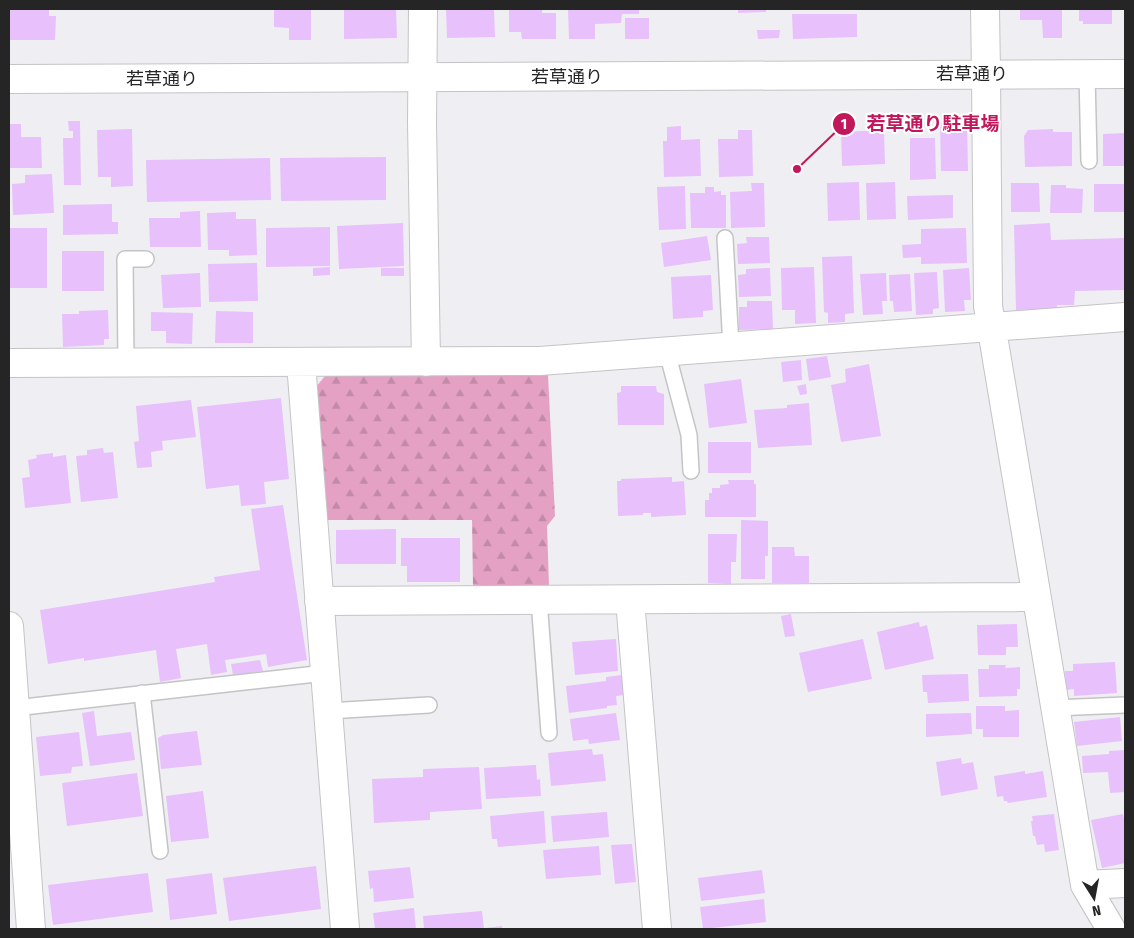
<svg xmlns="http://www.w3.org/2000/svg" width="1134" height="938" viewBox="0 0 1134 938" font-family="'Fira Sans Condensed','Noto Sans JP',sans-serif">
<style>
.forest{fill:url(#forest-firs)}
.building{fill:#e8c0fb}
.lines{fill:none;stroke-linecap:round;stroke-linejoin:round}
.service-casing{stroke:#c4c4c7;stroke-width:18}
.minor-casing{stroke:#c4c4c7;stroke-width:30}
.tertiary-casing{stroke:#c4c4c7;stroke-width:30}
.service{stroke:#fff;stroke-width:15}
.minor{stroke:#fff;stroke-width:28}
.tertiary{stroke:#fff;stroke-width:28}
.labels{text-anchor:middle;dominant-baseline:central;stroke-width:4;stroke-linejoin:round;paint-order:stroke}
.street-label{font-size:18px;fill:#252526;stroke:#fff}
.leader{fill:none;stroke:#c2185b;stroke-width:2}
.callout-dot{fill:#c2185b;stroke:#fff;stroke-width:2}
.mark-label{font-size:15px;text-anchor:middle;font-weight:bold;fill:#fff}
.callout-label{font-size:19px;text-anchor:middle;font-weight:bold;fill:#c2185b;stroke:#fff;stroke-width:4;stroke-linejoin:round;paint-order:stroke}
</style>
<defs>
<pattern id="forest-firs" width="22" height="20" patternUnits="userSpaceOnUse" patternTransform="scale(1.25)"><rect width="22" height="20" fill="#e4a1c4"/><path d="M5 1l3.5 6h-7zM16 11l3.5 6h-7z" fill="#c38aa8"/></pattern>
</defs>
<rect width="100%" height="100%" fill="#efeff3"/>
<path class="forest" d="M548,375L555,516L547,526L549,586L473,587L472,520H327L316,387L325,376Z"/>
<path class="building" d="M10,9H49V16H56L55,40H10Z
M274,9H311V40H289V28L274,27Z
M344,9H396L397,38L344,39Z
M494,9L495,37L447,38L446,10Z
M509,9H542V13H556V39H522L521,32H509Z
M568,9H639V14H622L621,23L595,24V39H569Z
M738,9H766V12L738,13Z
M1020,9H1062V38H1043L1042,20H1020Z
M1079,9H1112V24H1083V21H1079Z
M792,14H857V37L793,39Z
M625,18H649V39H625Z
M757,30H780L779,38L758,39Z
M68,121H80L81,185H64L63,138H73V131H69Z
M967,122L968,171H941L940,123Z
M9,124H21V137H41L42,168H9Z
M681,126V140L700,139L701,176L664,177L663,141H667V127Z
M132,129L133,186L111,187V177H98L97,130Z
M1053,129V132H1072V166L1025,167L1024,136L1028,130Z
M738,130H752L753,176L719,177L718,139H738Z
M884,130L885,164L842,166L841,132Z
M1125,133V166H1103V134Z
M910,138H935L936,179L910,180Z
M386,157V200L281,201L280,158Z
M270,158L271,200L147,202L146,160Z
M52,174L54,213L13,215L12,184L25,183V175Z
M859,182L860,220L828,221L827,183Z
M895,182L896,219L867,220L866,183Z
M751,183H764L765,227L731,228L730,192L752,191Z
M1011,183H1039L1040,212H1011Z
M1094,184H1125V212H1094Z
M1051,185H1066V188L1083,189L1082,213H1050Z
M685,186L686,229L659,230L657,187Z
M705,187H714V192L721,191V195H726V228H691L690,193H705Z
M953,195V218L908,220L907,196Z
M112,204V222H118V234L63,235V205Z
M200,211L201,247H150L149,218H180V212Z
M236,212V219H256L257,255L229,256V250H208L207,213Z
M403,223L404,266L339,269L337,226Z
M1050,223L1051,240L1125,238V290L1075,291L1074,305H1057V309L1016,310L1014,225Z
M330,227V266L266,267V228Z
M9,228H47V288H9Z
M966,228L967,263L921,264V257L903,258L902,245L921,244V229Z
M707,236L711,260L664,267L661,243Z
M746,237H769L770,263L738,264L737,244L747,243Z
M62,251H104V291H62Z
M852,256L854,313L845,314V322L828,323V313L824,312L822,257Z
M257,263L258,301L209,302L208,264Z
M330,267V275L313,276V268Z
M814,267L816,323L795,324V310H782L781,268Z
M381,268H404V276H381Z
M770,268L771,296L739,297L738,275L746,274V269Z
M969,268L971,300H964L965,311L945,312L943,270Z
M937,272L939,308L933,309V314L916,315L914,273Z
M200,273L201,307L163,308L161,275Z
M886,273L887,301H882L883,314L863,315L860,274Z
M910,274L912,311L894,312L893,301H890L889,275Z
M711,275L713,310L703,311V317L673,319L671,277Z
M747,301H772L773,329L739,330V307H747Z
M108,310L109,339H104V345L63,347L62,314H79V311Z
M216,311L253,312V343H215Z
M151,312L193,313L192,344L166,343V331H151Z
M827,356L831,377L809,381L806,359Z
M801,360L802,380L783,382L781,362Z
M869,364L881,436L841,442L831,385L846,382L845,369Z
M741,379L747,423L709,428L704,384Z
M806,384L807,394L800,395L797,386Z
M621,386H656L657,392L664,394V425H618L617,393L621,392Z
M281,398L289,479L264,482L266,504L241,506L239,485L206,489L197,407Z
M191,400L196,437L162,441L163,450L151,452L152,467L137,468L134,442L139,441L136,406Z
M809,403L812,445L758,448L754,410L787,408V405Z
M708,442H751V473H708Z
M103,448L104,453L113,452L118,498L81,502L76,456L87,455V450Z
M53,453V457L66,455L71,503L25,508L22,478L30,477L28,460L37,458L36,455Z
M672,477V482L684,481L686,515L651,517V513H643V515L618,516L617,481H621V479Z
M728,480H754V484H756V517H705V500H709V493H712V488H720V485L729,484Z
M283,505L307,660L268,667L266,654L225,660L227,672L211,675L207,644L176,649L181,678L160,682L156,650L84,661V658L48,664L40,610L215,582L214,577L260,570L251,509Z
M741,520L768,521V556H765V579H741Z
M396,529V564H336V530Z
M708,534H737L736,562H731V584L708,583Z
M401,538H460V582H407V566H401Z
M772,547H794L795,556H809V583H772Z
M791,614L795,636L785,637L781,616Z
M919,622L920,627L927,625L934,659L885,670L877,632Z
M1017,624L1018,647H1006V655H978L977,625Z
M616,639L618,671L575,675L572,642Z
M863,639L872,679L808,692L799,653Z
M260,660L263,671L233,675L231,664Z
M1115,662L1117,693L1074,696V689L1066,690L1065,671H1073V664Z
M989,665H1006L1005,668L1020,667V689H1017V696L979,697L978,669H989Z
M968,674L969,701L928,703L927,692H923L922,675Z
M622,675L624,695L616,696L617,705L607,706V708L569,713L566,686L606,681V677Z
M976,706H1005V711L1019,710V737H983V729H976Z
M94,711L97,736L131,732L135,760L90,766L82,713Z
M616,713L620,740L589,744L588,739L573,741L570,719Z
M971,713L972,734L926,737V714Z
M1120,717L1122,741L1077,746L1074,722Z
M197,731L202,765L161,769L158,738L163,735Z
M79,732L83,766L72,767L71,773L40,776L36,737Z
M592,749L593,755L603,754L606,781L551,786L548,753Z
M1125,750V792L1110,793L1108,772L1083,773L1082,756L1109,754V751Z
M961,758L962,764L973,762L978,789L941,796L936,762Z
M536,765L537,780L540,779L541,796L486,799L484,768Z
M479,767L482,809L430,812V820L374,823L372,779L423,777V769Z
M1025,771V774L1043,771L1047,797L1008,803L1007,801H1004L1003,796L997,797L994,776Z
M137,773L143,816L67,826L62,783Z
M203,791L209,838L171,842L166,796Z
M544,811L546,843L498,847L497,839H492L490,816Z
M607,812L609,837L553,842L551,816Z
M1054,814L1059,850L1045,852L1044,844L1037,845L1035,836H1033L1031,821H1033L1032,816Z
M1123,814L1125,824V863L1102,868L1091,820Z
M632,844L636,882L615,884L611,845Z
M599,846L601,875L546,879L543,850Z
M316,866L321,909L229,921L223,878Z
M410,867L414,898L374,902L373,888L370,889L368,871Z
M762,870L765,893L701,901L698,878Z
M148,873L153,912L53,925L48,885Z
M212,873L217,914L170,920L166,879Z
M764,899L766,922L703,929L700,907Z
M414,908L416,929H375L373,913Z
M482,911L484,929H424L423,916Z
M502,926V929H485V928Z"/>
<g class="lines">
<defs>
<path id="service" d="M1087,74L1089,161
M725,238L731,347
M667,352L689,435L691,471
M126,363L125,259H146
M539,600L549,733
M142,693L160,851
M15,708L325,673
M1054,708L1125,705
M328,711L429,705"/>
<path id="minor" d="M423,9L422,122L426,362
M986,74L988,306L1085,885L1111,929
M9,363L540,361L1125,317
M301,363L345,929
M630,600L657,929
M319,601L1035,597
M9,626L31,929
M1085,885L1125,883"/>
<path id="tertiary" d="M985,9L986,74
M9,79L1125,74"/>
</defs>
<use href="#service" class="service-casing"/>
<use href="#minor" class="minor-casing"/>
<use href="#tertiary" class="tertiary-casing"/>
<use href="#service" class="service"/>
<use href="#minor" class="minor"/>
<use href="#tertiary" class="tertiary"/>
</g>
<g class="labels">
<g class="street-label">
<text x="972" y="74">若草通り</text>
<text x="567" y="77">若草通り</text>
<text x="162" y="79">若草通り</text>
</g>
</g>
<path class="leader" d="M797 169L844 124"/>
<g class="callout-dot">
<circle cx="797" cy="169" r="5"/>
<circle cx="844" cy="124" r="12"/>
</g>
<g class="mark-label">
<text x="844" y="129">1</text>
</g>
<g class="callout-label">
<text x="933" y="130">若草通り駐車場</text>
</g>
<rect width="1134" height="938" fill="none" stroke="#252526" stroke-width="20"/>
<g transform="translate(1094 898) rotate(169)" stroke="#ffffff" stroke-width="4" paint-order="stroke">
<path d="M0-4L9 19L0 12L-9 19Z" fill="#252526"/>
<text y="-8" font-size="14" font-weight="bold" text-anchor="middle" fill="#252526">N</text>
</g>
</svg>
